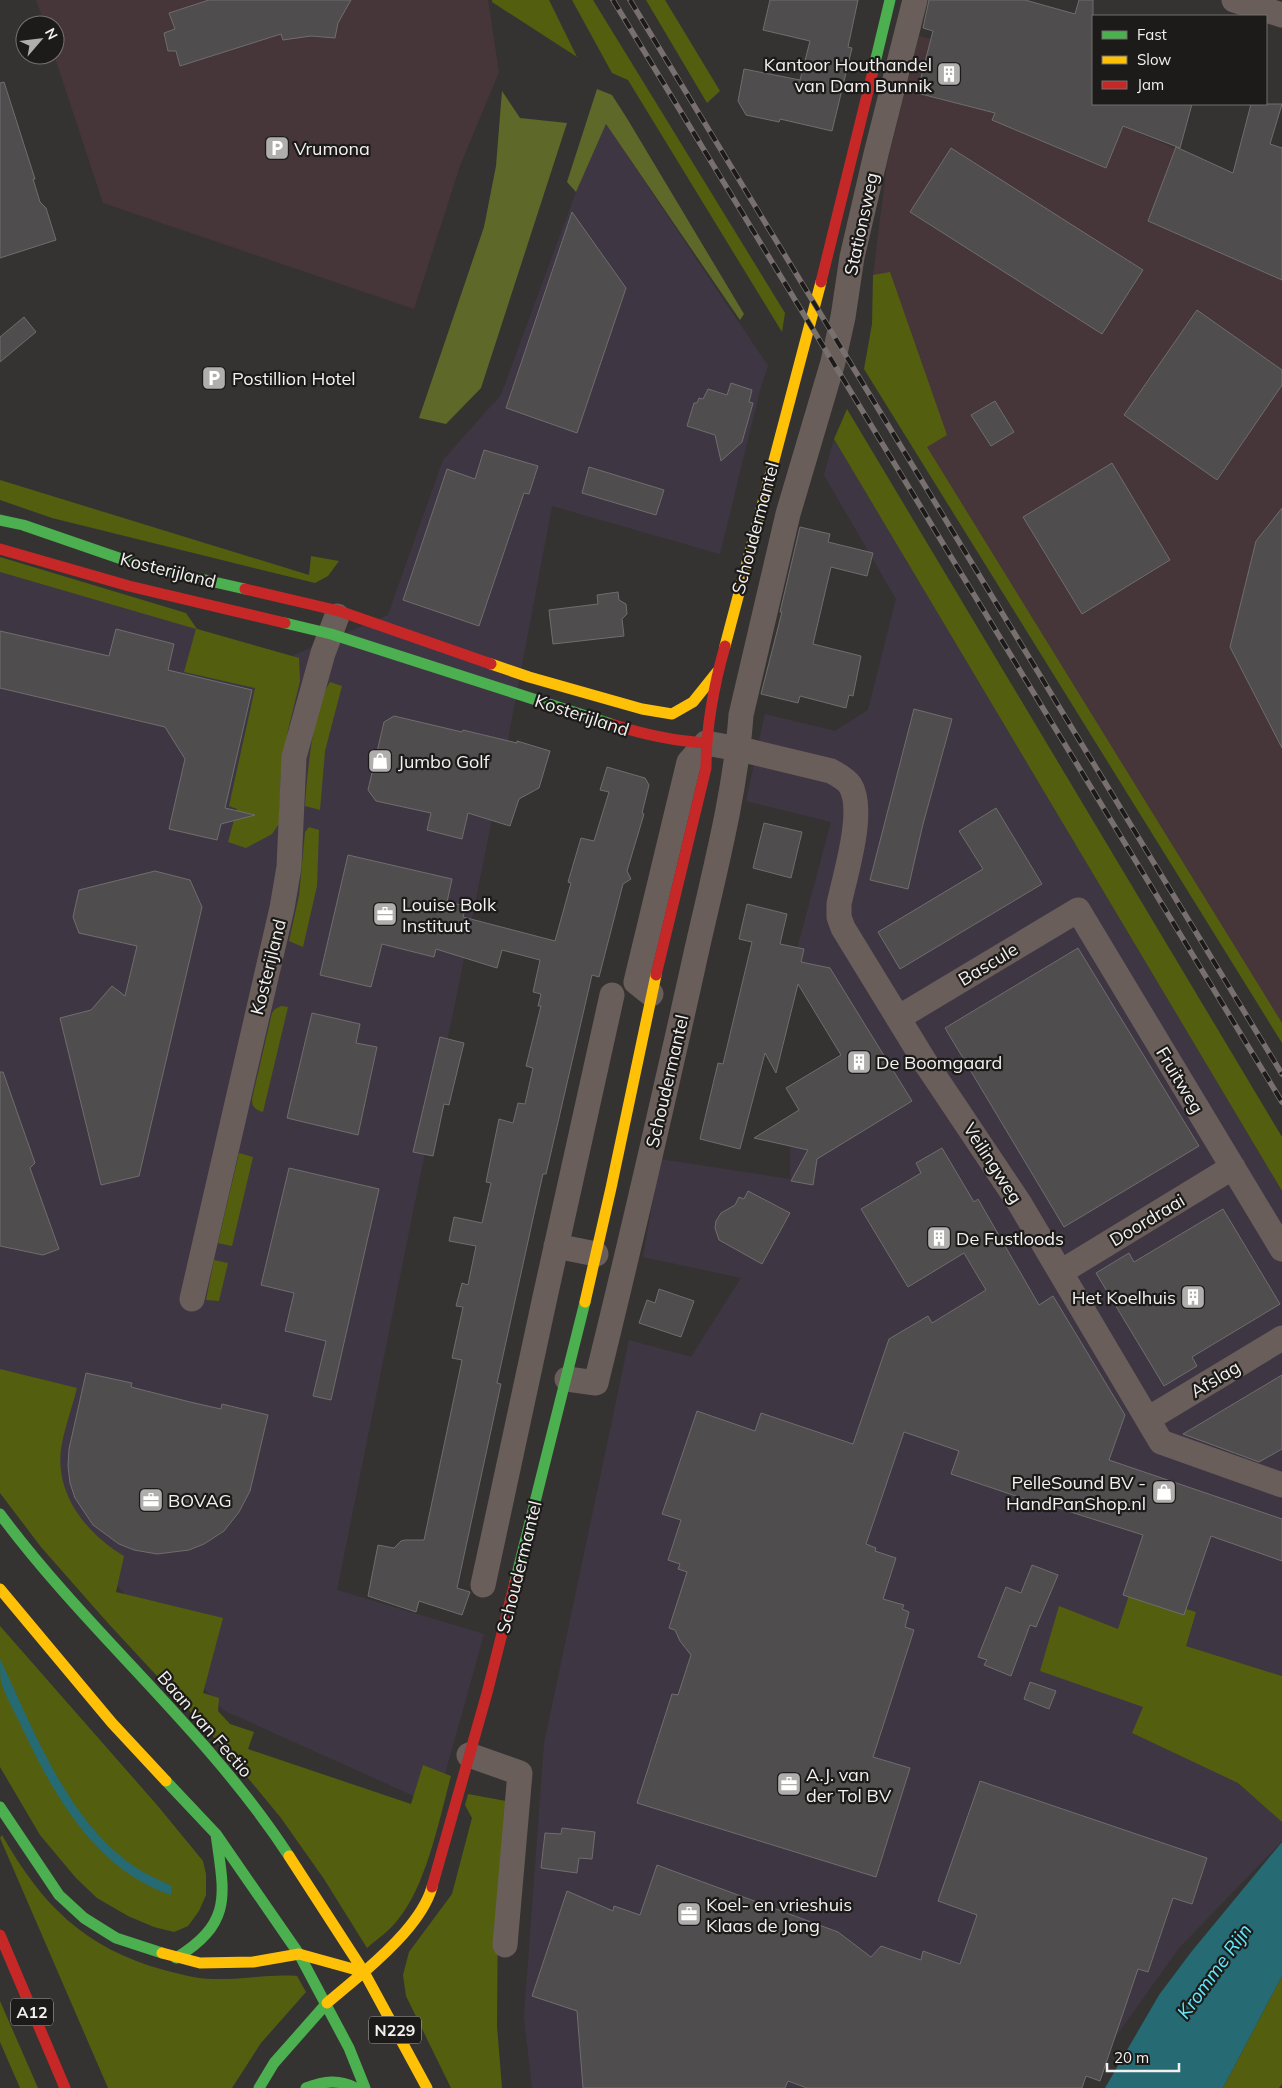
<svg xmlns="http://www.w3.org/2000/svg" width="1282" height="2088" viewBox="0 0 1282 2088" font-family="Mulish,sans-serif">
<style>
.commercial{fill:#3f3644}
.industrial{fill:#463539}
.green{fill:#545e0f}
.forest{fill:#5e6828}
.water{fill:#266a74}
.building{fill:#4f4d4d;stroke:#6f6d6d}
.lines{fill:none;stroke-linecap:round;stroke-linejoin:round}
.street{stroke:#6a5e5b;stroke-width:25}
.fast{stroke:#4caf50;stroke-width:11}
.slow{stroke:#ffc107;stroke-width:11}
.jam{stroke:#c62828;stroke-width:11}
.rail-casing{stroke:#77706e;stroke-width:5.5}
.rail{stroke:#1c1b1a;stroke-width:4;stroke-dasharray:11;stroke-linecap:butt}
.labels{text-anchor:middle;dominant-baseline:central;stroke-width:4.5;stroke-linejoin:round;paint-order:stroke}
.shield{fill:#1c1b1a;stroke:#b2b1af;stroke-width:1}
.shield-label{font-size:16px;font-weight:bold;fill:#f3f1ef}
.poi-label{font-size:18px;fill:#f3f1ef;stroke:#1c1b1a;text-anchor:start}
.street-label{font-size:18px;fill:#f3f1ef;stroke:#1c1b1a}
.water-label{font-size:19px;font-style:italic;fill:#60ebff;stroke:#1c1b1a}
</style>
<rect width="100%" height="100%" fill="#353332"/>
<path class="commercial" d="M606,124L768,366L760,390L720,554L552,506L508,739L337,1590L484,1634L436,1806L223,1710L36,1490L0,1415V572L292,656L388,615L443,460L501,395L576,192Z
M834,439L1282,1191V1676L1186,1646L1130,1592L1119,1629L1143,1708L1132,1733L1238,1783L1282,1822V1841L1179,1948L1079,2088H532L524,2017L544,1744L629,1340L691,1357L741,1278L643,1257L660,1159L790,1179L791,1115L799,1110L786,1089L841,1055L791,972L831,822L746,801L765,714L835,731L868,710L896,599L824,475Z"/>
<path class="industrial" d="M36,0H488L499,72L460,166L414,309L103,203L54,55L55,25H45Z
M919,36L1005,57L1048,94L1282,194V1027L922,444L873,275L887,163Z"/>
<path class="green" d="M492,0H549L577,57L492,2Z
M572,0H593L785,313L782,332L628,80L612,73Z
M646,0H665L720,91L707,103Z
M890,272L947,435L927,447L1282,1023V1043L864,369L872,324L873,275Z
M847,409L1282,1137V1191L834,439Z
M0,480L309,575L311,556L339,561L328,576L315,583L52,518L0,500Z
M0,557L186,613L197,629L299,658L300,681L288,730L281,772L279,824L272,834L246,848L228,842L237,809L229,806L255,688L184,672L196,629L0,572Z
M330,682L342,686L325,751L320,810L305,806C307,774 313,708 330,682Z
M309,827L319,830L317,886L303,947L289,941L299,896L305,832Z
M281,1006L288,1007L263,1112C255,1110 252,1107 252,1099L272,1013L275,1009Z
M239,1153L253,1157L232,1246L218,1243Z
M214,1260L228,1263L219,1301L206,1300Z
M0,1369L77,1388C72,1408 64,1429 61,1449C55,1495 88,1535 124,1556L116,1592L223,1618L203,1693L219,1698L218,1711L230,1724L254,1732L248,1749L411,1804L423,1765L451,1776C439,1820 426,1888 396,1922C388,1932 377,1939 367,1948L324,1879L281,1818L219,1743L107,1622L41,1547L0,1493Z
M1130,1592L1196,1612L1186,1646L1282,1676V1822L1238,1783L1132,1733L1143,1707L1040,1671L1059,1606L1118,1629Z
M0,1626L157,1805L203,1861L206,1874V1895L199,1911L188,1926L174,1932L154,1927L128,1916L97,1898L76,1878L40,1835L0,1767Z
M468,1794L506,1801L498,1904L497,2026L502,2088H451L406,1996L403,1975L409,1952L452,1894L472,1818L465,1805Z
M2,1835C42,1905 84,1948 164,1970C179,1974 197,1979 213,1979C241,1980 268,1974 297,1976L306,1992L261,2043L232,2088H108L0,1838Z
M1282,1976V2084L1279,2088H1223Z
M0,2001L38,2088H20L0,2042Z"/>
<path class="forest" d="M597,89L612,95L628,120L744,314L740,320L606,124L576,192L567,182Z
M502,91L520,118L567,123L481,388L446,424L419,418L484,227L496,166Z"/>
<path class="water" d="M0,1659C33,1728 65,1815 128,1862C141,1872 157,1879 172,1886L171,1895C96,1870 55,1797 23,1730C16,1714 6,1698 1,1682C0,1675 0,1666 0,1659Z
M1282,1842V1976L1223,2088H1105L1159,1995L1192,1951Z"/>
<path class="building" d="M209,0H351L338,23L335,38L311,36L283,40L281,34L180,66L176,51H168L164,33L175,29L169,13Z
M770,0H858L848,47L852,48L832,131L780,119L779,122L746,115L738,101L744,69L800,80L810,41L763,30Z
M929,0H1025L1075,14L1079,0H1093V104H1192L1180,148L1123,126L1106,168L992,120L995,113L917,93L933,31L923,28Z
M4,82L35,179H33L40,202L46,208L56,240L0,258V83Z
M1251,104H1282L1270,144L1282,148V280L1148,221L1176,147L1233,173Z
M951,148L1143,270L1102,334L910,212Z
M572,212L626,288L577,433L506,408Z
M1197,310L1282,370V385L1217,480L1124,415Z
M24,317L36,332L0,362V337Z
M731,383L752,390L749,402L753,403L742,442L721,461L715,435L687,426L694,403H697L699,398L703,399L708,389L727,395Z
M995,401L1014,432L991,446L971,415Z
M484,450L538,466L529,494L524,493L479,626L403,600L447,469L475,479Z
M1112,463L1170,560L1082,614L1023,517Z
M589,467L664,490L656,515L582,493Z
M1282,508V748L1230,647L1256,541Z
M800,527L830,534L828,542L873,553L867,576L831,567L813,644L861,656L853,696L849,695L846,708L800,696L798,703L761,694L782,612H780Z
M618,592L619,600L626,604L627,614L622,619L624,636L553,644L549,610L598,604L597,595Z
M116,629L174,644L168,670L252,690L225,808L255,815L221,824L217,840L169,829L185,759L165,727L0,688V631L109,656Z
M914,709L952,719L923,824L908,889L870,880Z
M394,716L462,732L463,730L517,743V741L550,751L539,788L519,799L510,826L468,813L462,839L427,830L431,813L376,801L368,790L384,722Z
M607,767L645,778L649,785L642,813L644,814L627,871L631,879L623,884L599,977L592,975L546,1174H543L534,1214L497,1383L501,1384L457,1588L470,1592L462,1615L419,1601L416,1612L368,1596L378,1545L394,1548L401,1541L405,1540H424L462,1360L452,1358L463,1307L456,1306L462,1283L468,1285L476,1246L449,1241L454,1217L482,1223L491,1183L486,1182L499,1119L513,1123L518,1103L525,1104L533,1068L526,1066L541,1006H538L541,994L533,992L540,960L502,950L497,968L436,949L434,957L382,944L371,987L320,975L348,855L452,879L447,902L466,906L463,917L555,941L571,883L568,882L581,838L594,841L609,792L600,790Z
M996,808L1042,884L900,969L878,932L983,869L959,831Z
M764,823L802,832L791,878L753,868Z
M155,871L190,880L202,907L139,1176L101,1185L60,1018L91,1010L112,986L125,996L137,946L79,933L73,917L79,890Z
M747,904L787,914L780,944L804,949L801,962L830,968L912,1101L817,1159L813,1185L791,1181L808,1150L754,1138L799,1110L786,1088L841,1055L798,984L776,1073L765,1053L740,1149L700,1139L718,1063L723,1064L752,942L739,939Z
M1078,948L1199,1146L1064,1227L945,1028Z
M312,1013L360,1024L356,1043L377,1047L358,1135L287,1118Z
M440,1037L464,1043L449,1105L444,1104L433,1156L413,1152Z
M0,1072H3L35,1163L30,1168L59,1249L43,1255L0,1246Z
M942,1148L974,1202L978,1199L1039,1305L1053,1296L1125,1415L1109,1460L1282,1519V1561L1211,1536L1184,1615L1123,1595L1143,1535L1052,1506L1051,1508L951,1474L959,1451L904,1432L866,1544L876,1548L875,1551L896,1558L883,1599L904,1605L902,1609L909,1612L905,1627L914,1630L873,1757L910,1768L876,1877L637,1803L672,1694L678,1695L691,1655L680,1641L675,1630L669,1628L687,1572L678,1569L680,1564L668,1560L681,1520L662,1514L697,1411L755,1431L761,1413L853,1444L889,1339L928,1316L932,1323L986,1290L964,1253L908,1287L861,1209L921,1173L916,1163Z
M289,1168L379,1189L331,1400L313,1396L326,1341L285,1331L294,1293L261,1285Z
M748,1191L790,1213L762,1264L719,1240L715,1228L716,1221L721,1213L735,1205L739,1197L744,1199Z
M1223,1209L1280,1304L1192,1357L1197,1366L1164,1386L1096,1273L1129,1253L1134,1262Z
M659,1289L694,1301L681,1337L639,1323L647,1300L655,1303Z
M86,1373L132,1383L131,1387L190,1402L221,1409L222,1404L268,1415L250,1491L239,1512L224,1531L204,1544L189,1550L157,1554L134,1550L119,1544L93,1525L75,1498L70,1483L68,1466L69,1449Z
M1282,1375V1449L1259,1462L1183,1434Z
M1032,1565L1058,1575L1036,1627L1030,1625L1011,1676L984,1665L987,1660L978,1657L1006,1587L1021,1593Z
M1030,1682L1056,1691L1049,1709L1024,1699Z
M980,1781L1207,1858L1192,1904L1173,1898L1148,1972L1138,1969L1100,2081L1086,2076L1082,2088H807L788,2081L785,2088H583L577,2011L532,1996L567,1891L613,1911L614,1906L640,1915L657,1865L838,1932L871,1957L881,1946L921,1960L923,1951L960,1964L977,1915L938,1901Z
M562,1828L595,1832L592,1859L579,1858L577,1873L541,1868L545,1833L561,1834Z"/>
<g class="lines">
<path class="street" d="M1234,0L1282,15
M651,994L636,982L689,762L706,743L744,750L831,771C838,775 846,779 850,785C866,810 845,875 839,904V917L843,928L925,1062L1020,1204L1161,1442L1282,1485
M898,1018L1078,910L1282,1249
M556,1246L596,1254
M1061,1272L1233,1167
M192,1299L282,908L289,867L294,757L323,653L337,616
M567,1379L596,1383C630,1245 662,1106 693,967C711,884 735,800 741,715L788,514L833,362L843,317L852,257L876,154L915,0
M1148,1419L1282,1338
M483,1585L545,1297L612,995
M469,1755L520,1773L505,1945"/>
<path class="fast" d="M873,71L890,0
M0,520L23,525L139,565L245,589
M285,623L331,634L611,724
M0,1514C89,1634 207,1730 289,1856
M515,1582L585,1302
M166,1781L216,1834L299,1954
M0,1807L59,1895L84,1918L116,1938L162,1953
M299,1954L349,2048L365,2088
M176,1958C234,1922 224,1894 216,1834
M259,2088L274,2063L327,2003
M306,2088C324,2081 339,2079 356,2088"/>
<path class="slow" d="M725,646L821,282
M491,664L529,677L642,709L672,714L693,702L717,672
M585,1302L611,1188L656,975
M0,1589L112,1723L166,1781
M289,1856L364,1972C388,1951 423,1919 432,1887
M162,1953L200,1963L253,1962L299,1954L364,1972
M327,2003L364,1972L427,2088"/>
<path class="jam" d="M821,282L873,71
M0,549L129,586L285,623
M245,589L339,611L491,664
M611,724C642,734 673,741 706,743
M656,975L706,768C706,727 714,685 725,646
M432,1887L487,1693L515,1582
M0,1935L65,2088"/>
<defs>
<path id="rail" d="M613,0L1282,1102
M630,0L1282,1074"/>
</defs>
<use href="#rail" class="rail-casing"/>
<use href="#rail" class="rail"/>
</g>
<defs>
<symbol id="building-square" viewBox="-11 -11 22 22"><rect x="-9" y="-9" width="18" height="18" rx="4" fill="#b0aead" stroke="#1c1b1a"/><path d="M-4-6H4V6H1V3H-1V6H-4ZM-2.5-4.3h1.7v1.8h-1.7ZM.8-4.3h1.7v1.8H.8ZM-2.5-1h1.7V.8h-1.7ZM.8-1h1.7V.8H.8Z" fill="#fff"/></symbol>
<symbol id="parking-square" viewBox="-11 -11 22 22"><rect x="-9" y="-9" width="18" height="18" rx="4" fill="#b0aead" stroke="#1c1b1a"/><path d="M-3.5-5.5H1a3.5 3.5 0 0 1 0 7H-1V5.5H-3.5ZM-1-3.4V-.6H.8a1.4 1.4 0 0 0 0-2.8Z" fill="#fff"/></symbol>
<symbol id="shop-square" viewBox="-11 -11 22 22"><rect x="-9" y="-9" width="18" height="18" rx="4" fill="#b0aead" stroke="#1c1b1a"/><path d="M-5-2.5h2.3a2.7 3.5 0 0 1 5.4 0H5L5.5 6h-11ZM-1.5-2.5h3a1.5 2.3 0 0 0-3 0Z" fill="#fff"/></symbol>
<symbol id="office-square" viewBox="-11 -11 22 22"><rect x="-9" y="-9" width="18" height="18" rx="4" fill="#b0aead" stroke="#1c1b1a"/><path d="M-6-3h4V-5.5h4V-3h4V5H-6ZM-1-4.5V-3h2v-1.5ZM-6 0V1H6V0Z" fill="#fff"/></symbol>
</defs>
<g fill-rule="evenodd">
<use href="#building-square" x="935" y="60" width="28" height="28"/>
<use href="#parking-square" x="263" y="134" width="28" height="28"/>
<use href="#parking-square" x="200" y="364" width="28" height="28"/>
<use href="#shop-square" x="366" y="747" width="28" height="28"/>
<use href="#office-square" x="371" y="900" width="28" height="28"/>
<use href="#building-square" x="845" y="1048" width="28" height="28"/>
<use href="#building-square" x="925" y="1224" width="28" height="28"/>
<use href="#building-square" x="1179" y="1283" width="28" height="28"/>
<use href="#shop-square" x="1150" y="1478" width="28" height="28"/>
<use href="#office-square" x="137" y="1486" width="28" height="28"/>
<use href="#office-square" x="775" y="1770" width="28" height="28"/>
<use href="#office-square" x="675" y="1900" width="28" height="28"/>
</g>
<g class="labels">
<g class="shield">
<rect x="11" y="1998.5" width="42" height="27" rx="4"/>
<rect x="369" y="2016.5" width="52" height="27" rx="4"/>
</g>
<g class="shield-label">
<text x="32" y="2012">A12</text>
<text x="395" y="2030">N229</text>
</g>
<g class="poi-label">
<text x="932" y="64" text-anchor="end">Kantoor Houthandel<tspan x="932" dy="21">van Dam Bunnik</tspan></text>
<text x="294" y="148">Vrumona</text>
<text x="232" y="378">Postillion Hotel</text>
<text x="398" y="761">Jumbo Golf</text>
<text x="402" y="904">Louise Bolk<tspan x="402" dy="21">Instituut</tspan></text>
<text x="876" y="1062">De Boomgaard</text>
<text x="956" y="1238">De Fustloods</text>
<text x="1176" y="1297" text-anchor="end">Het Koelhuis</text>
<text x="1146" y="1482" text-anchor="end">PelleSound BV -<tspan x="1146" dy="21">HandPanShop.nl</tspan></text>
<text x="168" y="1500">BOVAG</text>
<text x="806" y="1774">A.J. van<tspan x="806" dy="21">der Tol BV</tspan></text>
<text x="706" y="1904">Koel- en vrieshuis<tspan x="706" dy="21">Klaas de Jong</tspan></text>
</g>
<g class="street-label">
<text transform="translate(861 224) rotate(-78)">Stationsweg</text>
<text transform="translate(755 528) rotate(-75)">Schoudermantel</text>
<text transform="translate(168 570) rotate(14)">Kosterijland</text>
<text transform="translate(582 715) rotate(18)">Kosterijland</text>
<text transform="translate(988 964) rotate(-31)">Bascule</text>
<text transform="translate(268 967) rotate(-76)">Kosterijland</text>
<text transform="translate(1180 1080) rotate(59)">Fruitweg</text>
<text transform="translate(667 1081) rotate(-77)">Schoudermantel</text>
<text transform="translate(993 1163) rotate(57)">Veilingweg</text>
<text transform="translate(1147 1220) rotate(-31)">Doordraai</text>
<text transform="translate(1215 1379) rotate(-31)">Afslag</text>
<text transform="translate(519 1567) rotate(-76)">Schoudermantel</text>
<text transform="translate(205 1724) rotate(49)">Baan van Fectio</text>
</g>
<g class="water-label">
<text transform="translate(1214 1971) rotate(-54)">Kromme Rijn</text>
</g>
</g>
<rect x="1092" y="15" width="175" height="90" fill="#1c1b1a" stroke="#72716f"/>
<rect x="1102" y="31" width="25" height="8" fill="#4caf50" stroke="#72716f"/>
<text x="1137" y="40" font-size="15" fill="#f3f1ef">Fast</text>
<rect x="1102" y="56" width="25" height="8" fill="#ffc107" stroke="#72716f"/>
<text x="1137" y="65" font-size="15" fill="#f3f1ef">Slow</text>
<rect x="1102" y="81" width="25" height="8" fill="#c62828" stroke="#72716f"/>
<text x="1137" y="90" font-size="15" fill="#f3f1ef">Jam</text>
<g transform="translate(40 40) rotate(62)"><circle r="24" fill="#1c1b1a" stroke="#72716f"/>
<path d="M0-4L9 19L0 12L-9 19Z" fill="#b0aead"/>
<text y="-8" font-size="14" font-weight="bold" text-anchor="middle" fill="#f3f1ef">N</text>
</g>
<path d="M1107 2063v8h72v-8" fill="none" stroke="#f3f1ef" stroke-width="2.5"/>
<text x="1114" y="2063" font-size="15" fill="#f3f1ef" stroke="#1c1b1a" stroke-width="4" paint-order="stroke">20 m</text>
</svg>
